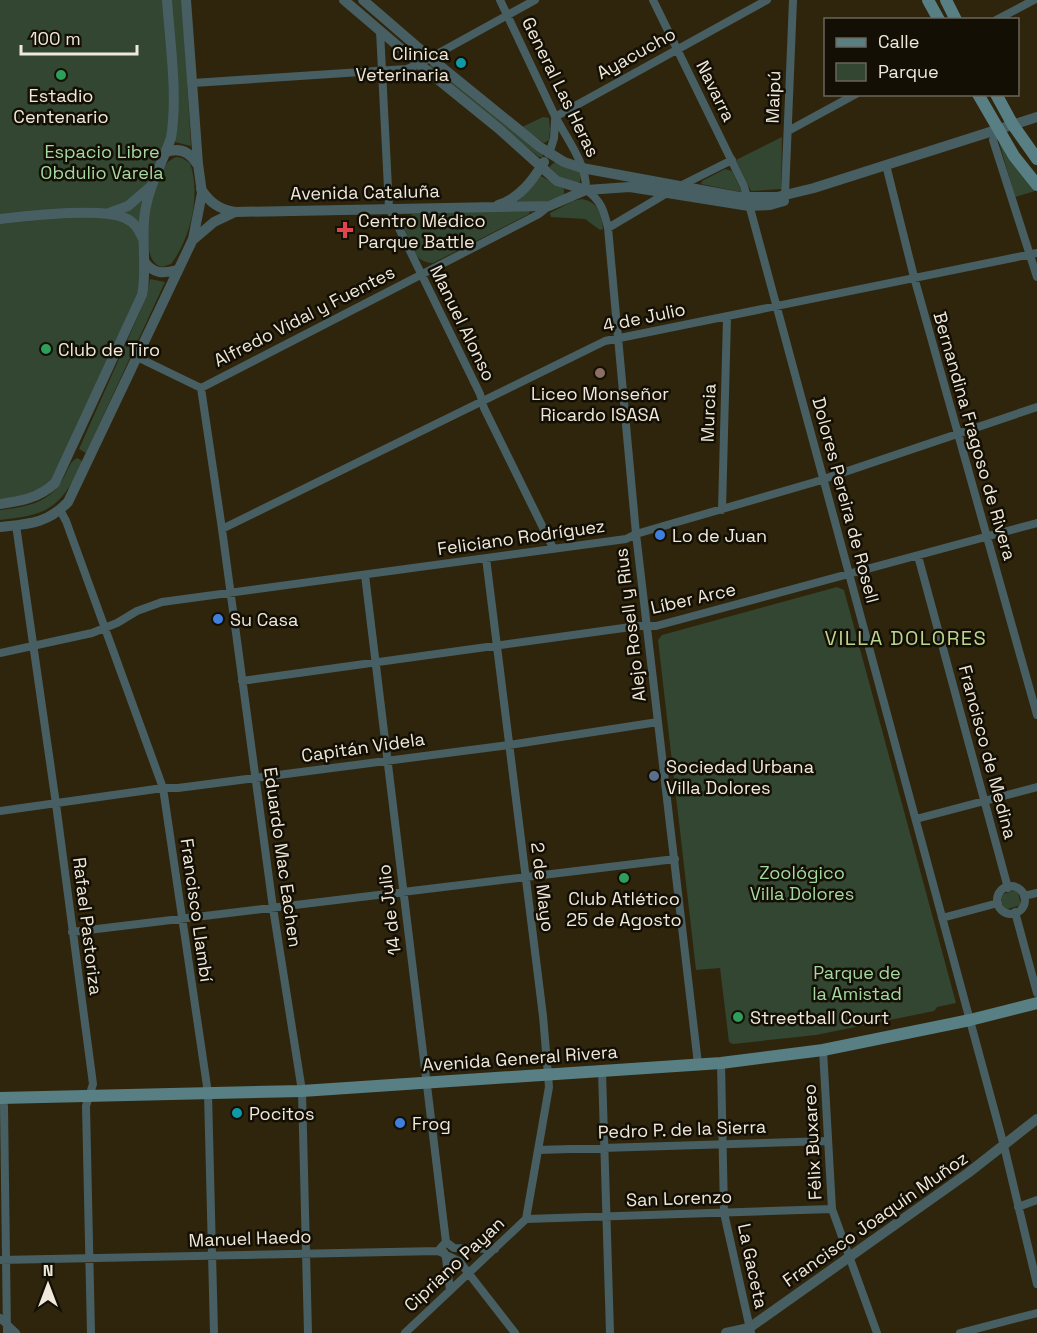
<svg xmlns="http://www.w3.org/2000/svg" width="1037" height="1333" viewBox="0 0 1037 1333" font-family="'Space Grotesk',sans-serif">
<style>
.green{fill:#324631}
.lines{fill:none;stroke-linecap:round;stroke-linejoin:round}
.minor{stroke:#475f62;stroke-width:8}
.tertiary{stroke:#475f62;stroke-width:10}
.secondary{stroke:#587f83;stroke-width:12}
.culture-dot{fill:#0f9aa8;stroke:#130f05;stroke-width:2}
.leisure-dot{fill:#2e9e5b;stroke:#130f05;stroke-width:2}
.health-dot{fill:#e0444e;stroke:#130f05;stroke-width:2}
.education-dot{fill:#8d6e63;stroke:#130f05;stroke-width:2}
.shop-dot{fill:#3f7fe0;stroke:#130f05;stroke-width:2}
.service-dot{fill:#5c6f8a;stroke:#130f05;stroke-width:2}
.labels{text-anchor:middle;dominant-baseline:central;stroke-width:5;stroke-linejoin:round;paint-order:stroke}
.poi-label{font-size:18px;fill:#f0e9db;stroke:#130f05;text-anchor:start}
.street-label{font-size:18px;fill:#f0e9db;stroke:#130f05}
.park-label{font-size:18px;fill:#a4d9a2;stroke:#130f05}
.neighbourhood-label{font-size:20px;letter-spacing:1.5px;fill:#bcd68d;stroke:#130f05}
</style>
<rect width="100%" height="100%" fill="#2f250c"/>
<path class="green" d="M0,0H167L173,119L150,187L145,278L55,483L0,504Z
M171,0H182L191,146L175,142L178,108Z
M429,65H432L542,153L543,157H539L431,69Z
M543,117L549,118L550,130L549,140L544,143L522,127Z
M782,137L781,189L751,191L736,160Z
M999,142L1001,143L1035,191L1015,197Z
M176,157L182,158L190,163C201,194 191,238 171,264L162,267C134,261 153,178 168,162C169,161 174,158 176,157Z
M555,162L579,172L581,174L580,182L578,183L560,177L549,167Z
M725,169L732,171L741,190V192L701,184L702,181Z
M541,176L564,189V195L545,202H517Z
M582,199C598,202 602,214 603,229L600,230L585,219L551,217L550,213L573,201Z
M530,210L529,214L433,263C415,264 400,237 405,221L412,214Z
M150,279L165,282L86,453L79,449L146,298Z
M77,458L81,460L82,464C60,508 48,515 0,520V510C26,507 51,503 64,477C68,470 69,462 77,458Z
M837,587L844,590L956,1003L937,1007L934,1011L816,1035L733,1044L729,1042L720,968L696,970L658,640L662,635Z
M1015,890L1018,892L1021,905L1004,910L1000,895Z"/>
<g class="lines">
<path class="minor" d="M500,0C518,38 536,76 554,114C565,137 587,163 586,190C601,200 604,211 608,228L636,534L698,1064
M653,0L744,186L1004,1146L1037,1284
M996,20L1034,0
M380,31L389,208L480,394L484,408L553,548
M193,83L407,69L419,64L535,0
M555,117L767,0
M997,130L993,140L1037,277
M788,131L856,94
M549,154L554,138L555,120
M886,165L914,277L1037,715
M680,186L732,160
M785,194L793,0
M608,228L667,193
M137,357L201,388
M201,388L222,529L273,908L302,1091L308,1333
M201,388L539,214L549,206
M60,510L66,521L163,788L208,1093L214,1333
M722,510L727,317
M16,525L56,804L93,1084L86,1106L91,1333
M222,529L605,341L1037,253
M918,556L1008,888
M486,558L543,1016L549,1087L526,1219
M365,575L446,1242
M0,653L92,633L117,623L137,611L162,602L626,539L636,534L815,482L1037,407
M242,681L638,626H656L1037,523
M0,811L163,788H178L509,745L658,722
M916,819L1037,787
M997 900a14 14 0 1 1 28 0a14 14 0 1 1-28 0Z
M1024,896L1037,893
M1015,912L1037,993
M942,918L998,903
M72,932L675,859
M823,1050L832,1209L877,1333
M721,1063L724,1213L751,1333
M602,1071L610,1333
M0,1099L4,1106L7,1333
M538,1150L828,1141
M1018,1207L1037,1200
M526,1219L832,1209
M446,1242L454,1248L495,1249
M438,1251L459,1261L515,1333
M444,1252L446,1258L450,1290
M0,1260L438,1251L446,1242
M0,1318L16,1333
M405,1333L526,1219
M960,1333L1037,1313"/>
<path class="tertiary" d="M344,0L419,64L498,128L557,181L586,190L630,187L749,206L770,205L784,201
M363,0L429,57L540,147L564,162L582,168L739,197H777L814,188L1037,117
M166,152C180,147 190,152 197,164
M201,189C210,203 219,209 235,212L549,206L586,190
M498,205C519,199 533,180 544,162
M109,213L128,206L150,187
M0,219C28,216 102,207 125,218C135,222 139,230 143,239
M194,239L214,222L235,212
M144,261C153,274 163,274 177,270
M0,504C21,501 39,498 55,483L142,295C147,271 142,246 144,221C146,191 161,166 171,138C178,96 170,43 167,0
M0,527C28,524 47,524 68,502L193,239L202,193L198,164L186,0
M726,1333L749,1328L968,1173L1037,1119"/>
<path class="secondary" d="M928,0L939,20
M946,0L956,20
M978,94L1014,156L1037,185
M996,94L1013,125L1037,159
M0,1098L302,1091L721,1063L823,1050L970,1020L1037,1003"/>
</g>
<g class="culture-dot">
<circle cx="461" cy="63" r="6"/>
<circle cx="237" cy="1113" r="6"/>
</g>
<g class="leisure-dot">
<circle cx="61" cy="75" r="6"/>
<circle cx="46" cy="349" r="6"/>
<circle cx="624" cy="878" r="6"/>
<circle cx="738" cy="1017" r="6"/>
</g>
<path class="health-dot" d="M342 221h6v6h6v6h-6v6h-6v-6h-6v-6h6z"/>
<circle class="education-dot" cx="600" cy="373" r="6"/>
<g class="shop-dot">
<circle cx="660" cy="535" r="6"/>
<circle cx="218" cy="619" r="6"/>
<circle cx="400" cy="1123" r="6"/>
</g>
<circle class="service-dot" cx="654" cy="776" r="6"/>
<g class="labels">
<g class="poi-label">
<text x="449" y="53" text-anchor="end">Clinica<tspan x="449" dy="21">Veterinaria</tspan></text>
<text x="61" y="95" text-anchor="middle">Estadio<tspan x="61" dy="21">Centenario</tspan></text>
<text x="358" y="220">Centro Médico<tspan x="358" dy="21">Parque Battle</tspan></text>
<text x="58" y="349">Club de Tiro</text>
<text x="600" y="393" text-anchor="middle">Liceo Monseñor<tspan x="600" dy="21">Ricardo ISASA</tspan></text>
<text x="672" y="535">Lo de Juan</text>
<text x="230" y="619">Su Casa</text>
<text x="666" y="766">Sociedad Urbana<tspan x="666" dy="21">Villa Dolores</tspan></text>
<text x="624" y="898" text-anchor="middle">Club Atlético<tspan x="624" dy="21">25 de Agosto</tspan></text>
<text x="750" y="1017">Streetball Court</text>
<text x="249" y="1113">Pocitos</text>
<text x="412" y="1123">Frog</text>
</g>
<g class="street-label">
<text transform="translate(636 53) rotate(-29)">Ayacucho</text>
<text transform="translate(561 87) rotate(64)">General Las Heras</text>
<text transform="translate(716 91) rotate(64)">Navarra</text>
<text transform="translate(773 97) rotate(-88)">Maipú</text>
<text transform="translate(365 192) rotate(-1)">Avenida Cataluña</text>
<text transform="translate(304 316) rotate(-27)">Alfredo Vidal y Fuentes</text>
<text transform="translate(644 317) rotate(-12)">4 de Julio</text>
<text transform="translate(463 323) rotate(64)">Manuel Alonso</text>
<text transform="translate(708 413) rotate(-88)">Murcia</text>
<text transform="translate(975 436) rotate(74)">Bernandina Fragoso de Rivera</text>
<text transform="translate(846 500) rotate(75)">Dolores Pereira de Rosell</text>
<text transform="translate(521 537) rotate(-8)">Feliciano Rodríguez</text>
<text transform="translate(693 598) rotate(-13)">Líber Arce</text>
<text transform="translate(630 625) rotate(-97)">Alejo Rosell y Rius</text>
<text transform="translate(363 747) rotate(-8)">Capitán Videla</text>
<text transform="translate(988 752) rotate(75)">Francisco de Medina</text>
<text transform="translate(283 857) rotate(82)">Eduardo Mac Eachen</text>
<text transform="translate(543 887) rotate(83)">2 de Mayo</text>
<text transform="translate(197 910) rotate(82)">Francisco Llambí</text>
<text transform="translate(389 910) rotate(-97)">14 de Julio</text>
<text transform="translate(88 926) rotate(83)">Rafael Pastoriza</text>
<text transform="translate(520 1058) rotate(-4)">Avenida General Rivera</text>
<text transform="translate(682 1129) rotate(-2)">Pedro P. de la Sierra</text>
<text transform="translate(812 1142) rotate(-93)">Félix Buxareo</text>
<text transform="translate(679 1198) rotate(-2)">San Lorenzo</text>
<text transform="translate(875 1219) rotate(-35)">Francisco Joaquín Muñoz</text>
<text transform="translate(250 1238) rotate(-2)">Manuel Haedo</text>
<text transform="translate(454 1264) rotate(-43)">Cipriano Payan</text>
<text transform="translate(753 1266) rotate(78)">La Gaceta</text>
</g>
<g class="park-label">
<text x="102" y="151">Espacio Libre<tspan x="102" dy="21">Obdulio Varela</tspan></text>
<text x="802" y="872">Zoológico<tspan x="802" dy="21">Villa Dolores</tspan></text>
<text x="857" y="972">Parque de<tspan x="857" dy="21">la Amistad</tspan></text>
</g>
<g class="neighbourhood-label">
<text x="906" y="638">VILLA DOLORES</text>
</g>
</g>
<rect x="824" y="18" width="195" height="78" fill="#130f05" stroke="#6b665b" stroke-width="1.5"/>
<rect x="836" y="38" width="30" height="9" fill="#587f83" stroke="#6b665b" stroke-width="1.5"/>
<text x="878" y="48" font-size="18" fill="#f0e9db">Calle</text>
<rect x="836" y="63" width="30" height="18" fill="#324631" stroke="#6b665b" stroke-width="1.5"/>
<text x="878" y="78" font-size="18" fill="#f0e9db">Parque</text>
<g transform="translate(48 1285)" stroke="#130f05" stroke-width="4.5" paint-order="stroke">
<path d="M0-4.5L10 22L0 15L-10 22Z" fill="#f0e9db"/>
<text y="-9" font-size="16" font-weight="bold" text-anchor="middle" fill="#f0e9db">N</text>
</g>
<path d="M21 45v9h116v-9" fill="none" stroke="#f0e9db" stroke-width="3"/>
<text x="30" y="45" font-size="18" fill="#f0e9db" stroke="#130f05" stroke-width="4.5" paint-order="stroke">100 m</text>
</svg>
